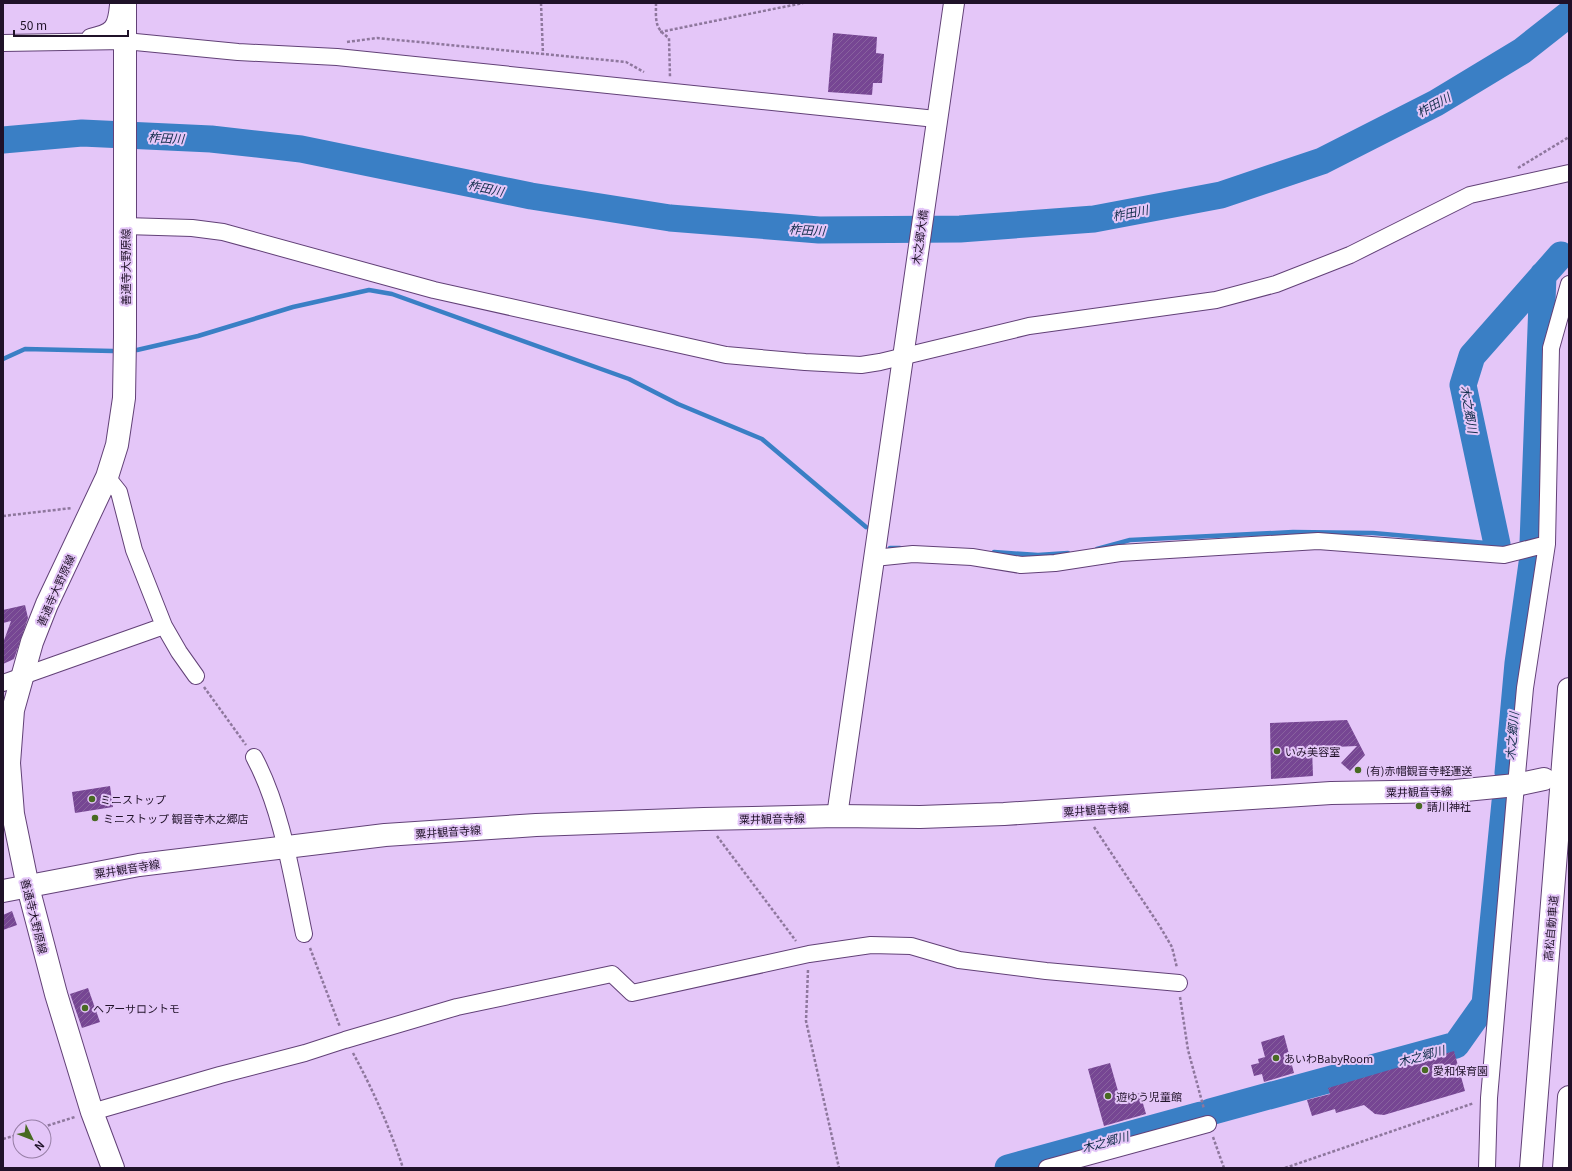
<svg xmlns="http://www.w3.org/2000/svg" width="1572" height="1171" viewBox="0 0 1572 1171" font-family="Georgia,'Noto Sans JP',serif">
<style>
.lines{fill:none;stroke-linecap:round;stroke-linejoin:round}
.stream{stroke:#3a7fc5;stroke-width:4.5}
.river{stroke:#3a7fc5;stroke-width:27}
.building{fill:url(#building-hatch)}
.minor-casing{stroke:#624177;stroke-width:18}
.tertiary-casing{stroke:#624177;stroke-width:22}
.secondary-casing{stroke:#624177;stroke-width:24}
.primary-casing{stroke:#624177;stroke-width:24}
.motorway-casing{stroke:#624177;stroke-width:24}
.path{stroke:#8e779d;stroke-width:2.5;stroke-dasharray:3 2;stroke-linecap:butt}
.minor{stroke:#fff;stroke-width:16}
.tertiary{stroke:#fff;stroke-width:20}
.secondary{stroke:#fff;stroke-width:22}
.primary{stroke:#fff;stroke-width:22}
.motorway{stroke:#fff;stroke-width:22}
.poi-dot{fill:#486a22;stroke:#e4c6f8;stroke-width:1.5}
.labels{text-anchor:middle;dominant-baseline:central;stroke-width:4;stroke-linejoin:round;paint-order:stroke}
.street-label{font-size:11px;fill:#201229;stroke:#e4c6f8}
.poi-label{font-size:11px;fill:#201229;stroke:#e4c6f8;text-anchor:start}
.water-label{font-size:12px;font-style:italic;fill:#0f2c49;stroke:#e4c6f8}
</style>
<defs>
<pattern id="building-hatch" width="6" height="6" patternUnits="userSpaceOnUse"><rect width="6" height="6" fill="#764693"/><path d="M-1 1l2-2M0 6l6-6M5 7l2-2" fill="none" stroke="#88629e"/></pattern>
</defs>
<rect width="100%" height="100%" fill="#e4c6f8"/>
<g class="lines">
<path class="stream" d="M137,350L198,336L293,307L369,290L392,294L629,379L678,404L762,439L866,527
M3,359L25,349L113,351
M890,548H900
M1097,549L1130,540L1293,532L1373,533L1497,544
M994,552L1038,555L1068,553"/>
<path class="river" d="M3,140L82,133L211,139L301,149L531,196L670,218L819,230L960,229L1094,219L1221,195L1322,161L1436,103L1522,51L1569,14
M1533,543L1543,275
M1497,544L1463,385L1472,356L1561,255
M1508,773L1518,663L1533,556
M1210,1112L1456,1045L1485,1004L1505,802
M1008,1168L1201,1115"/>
</g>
<path class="building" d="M833,33L877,37L876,53L884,54L882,83H873L872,95L828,92Z
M25,605L28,618L14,659L3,664V643L11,621L3,623V610Z
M1347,720L1365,755L1350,771L1341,763L1357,746L1312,748L1313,776L1271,779L1270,723Z
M110,786L113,807L75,813L72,792Z
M12,911L17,925L3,930V915Z
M88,988L100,1022L82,1028L70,994Z
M1284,1035L1294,1073L1264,1082L1262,1074L1254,1076L1251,1065L1259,1063L1258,1059L1265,1057L1261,1042Z
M1454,1051L1465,1091L1384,1115L1375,1114L1364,1105L1336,1113L1335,1109L1312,1116L1307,1100L1330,1094L1328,1088Z
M1110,1063L1120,1098L1140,1093L1146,1114L1104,1126L1088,1069Z"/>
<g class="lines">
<defs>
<path id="minor" d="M90,37C113,32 116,27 118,5
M3,43L125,41L238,52L337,57L936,119
M125,226L192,228L223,232L434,290L726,355L805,362L861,365L880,362L1029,326L1216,300L1276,284L1350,255L1470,195L1569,173
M107,477L119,492L134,550L164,626L179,652L196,676
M874,558L913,554L972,557L1021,565L1055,563L1120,553L1318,541L1504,555L1547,544
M3,683L164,626
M254,757C282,809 292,877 304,934
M92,1112L220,1075L305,1053L345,1040L457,1007L612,974L632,993L809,954L871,945L911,946L959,960L1046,971L1179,983
M1047,1168L1208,1124
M1487,1168L1489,1098L1516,785L1525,688L1547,544L1551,348L1569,284"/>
<path id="tertiary" d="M837,816L954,3"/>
<path id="secondary" d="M3,891L139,865L385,835L536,825L704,819L837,816L920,817L1004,814L1331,793L1455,791L1516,785L1544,779"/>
<path id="primary" d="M113,1168L92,1112L56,994L28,887L13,814L9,763L13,710L32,642L47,604L107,477L117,445L124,398L125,337V3"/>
<path id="motorway" d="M1531,1168L1569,689
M1564,1168L1569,1097"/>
</defs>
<use href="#minor" class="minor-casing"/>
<use href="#tertiary" class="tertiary-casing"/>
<use href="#secondary" class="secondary-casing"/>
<use href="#primary" class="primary-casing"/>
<use href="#motorway" class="motorway-casing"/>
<path class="path" d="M541,3L543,55
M656,3C656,20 654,28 669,38L670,77
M660,32L803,3
M347,42L377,38L626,62L644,72
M1518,168L1569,137
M3,516L72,508
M204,687L246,745
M1094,827L1159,925L1172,947L1177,968
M717,836L796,941
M310,948L340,1027
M808,970L806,1021L839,1168
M1180,997L1188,1050L1204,1109
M353,1053C373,1090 390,1128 403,1168
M43,1127L75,1117
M1213,1137L1224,1168
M3,1139L20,1134
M1285,1168L1474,1103"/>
<use href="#minor" class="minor"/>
<use href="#tertiary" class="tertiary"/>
<use href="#secondary" class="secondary"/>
<use href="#primary" class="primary"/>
<use href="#motorway" class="motorway"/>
</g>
<g class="poi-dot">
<circle cx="1277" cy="751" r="4"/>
<circle cx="1358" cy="770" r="4"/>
<circle cx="92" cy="799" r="4"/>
<circle cx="1419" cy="806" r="4"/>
<circle cx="95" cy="818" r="4"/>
<circle cx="85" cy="1008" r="4"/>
<circle cx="1276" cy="1058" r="4"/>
<circle cx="1425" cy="1070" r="4"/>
<circle cx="1108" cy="1096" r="4"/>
</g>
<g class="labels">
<g class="street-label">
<text transform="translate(919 237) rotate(-82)">木之郷大橋</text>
<text transform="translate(125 267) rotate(-90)">善通寺大野原線</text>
<text transform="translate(55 590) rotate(-66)">善通寺大野原線</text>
<text transform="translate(1419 791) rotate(-1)">粟井観音寺線</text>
<text transform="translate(1096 809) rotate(-4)">粟井観音寺線</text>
<text transform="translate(772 818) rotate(-1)">粟井観音寺線</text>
<text transform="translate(448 831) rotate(-4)">粟井観音寺線</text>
<text transform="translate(127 868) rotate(-9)">粟井観音寺線</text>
<text transform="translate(35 916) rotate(76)">善通寺大野原線</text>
<text transform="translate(1550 928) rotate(-85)">高松自動車道</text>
</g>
<g class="poi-label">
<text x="1285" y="751">いみ美容室</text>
<text x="1366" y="770">(有)赤帽観音寺軽運送</text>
<text x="100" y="799">ミニストップ</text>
<text x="1427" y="806">請川神社</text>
<text x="103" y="818">ミニストップ 観音寺木之郷店</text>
<text x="93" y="1008">ヘアーサロントモ</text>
<text x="1284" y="1058">あいわBabyRoom</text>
<text x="1433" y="1070">愛和保育園</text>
<text x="1116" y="1096">遊ゆう児童館</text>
</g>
<g class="water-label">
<text transform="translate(1433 104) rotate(-29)">柞田川</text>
<text transform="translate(166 137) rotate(3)">柞田川</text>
<text transform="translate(486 187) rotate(12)">柞田川</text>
<text transform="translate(1130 212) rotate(-11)">柞田川</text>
<text transform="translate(807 229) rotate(3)">柞田川</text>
<text transform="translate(1470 409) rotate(81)">木之郷川</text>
<text transform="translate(1511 736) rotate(-85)">木之郷川</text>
<text transform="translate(1421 1055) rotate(-15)">木之郷川</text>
<text transform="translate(1105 1141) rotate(-15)">木之郷川</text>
</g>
</g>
<rect width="1572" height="1171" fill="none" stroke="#201229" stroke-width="8"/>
<g transform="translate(32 1139) rotate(133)"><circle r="19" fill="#e4c6f8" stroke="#967ea5"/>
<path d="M0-3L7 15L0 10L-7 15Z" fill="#486a22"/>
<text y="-6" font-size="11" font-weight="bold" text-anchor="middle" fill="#201229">N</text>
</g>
<path d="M14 30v6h114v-6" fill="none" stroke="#201229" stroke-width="2"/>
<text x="20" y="30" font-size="12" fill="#201229" stroke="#e4c6f8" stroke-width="3" paint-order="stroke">50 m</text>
</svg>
